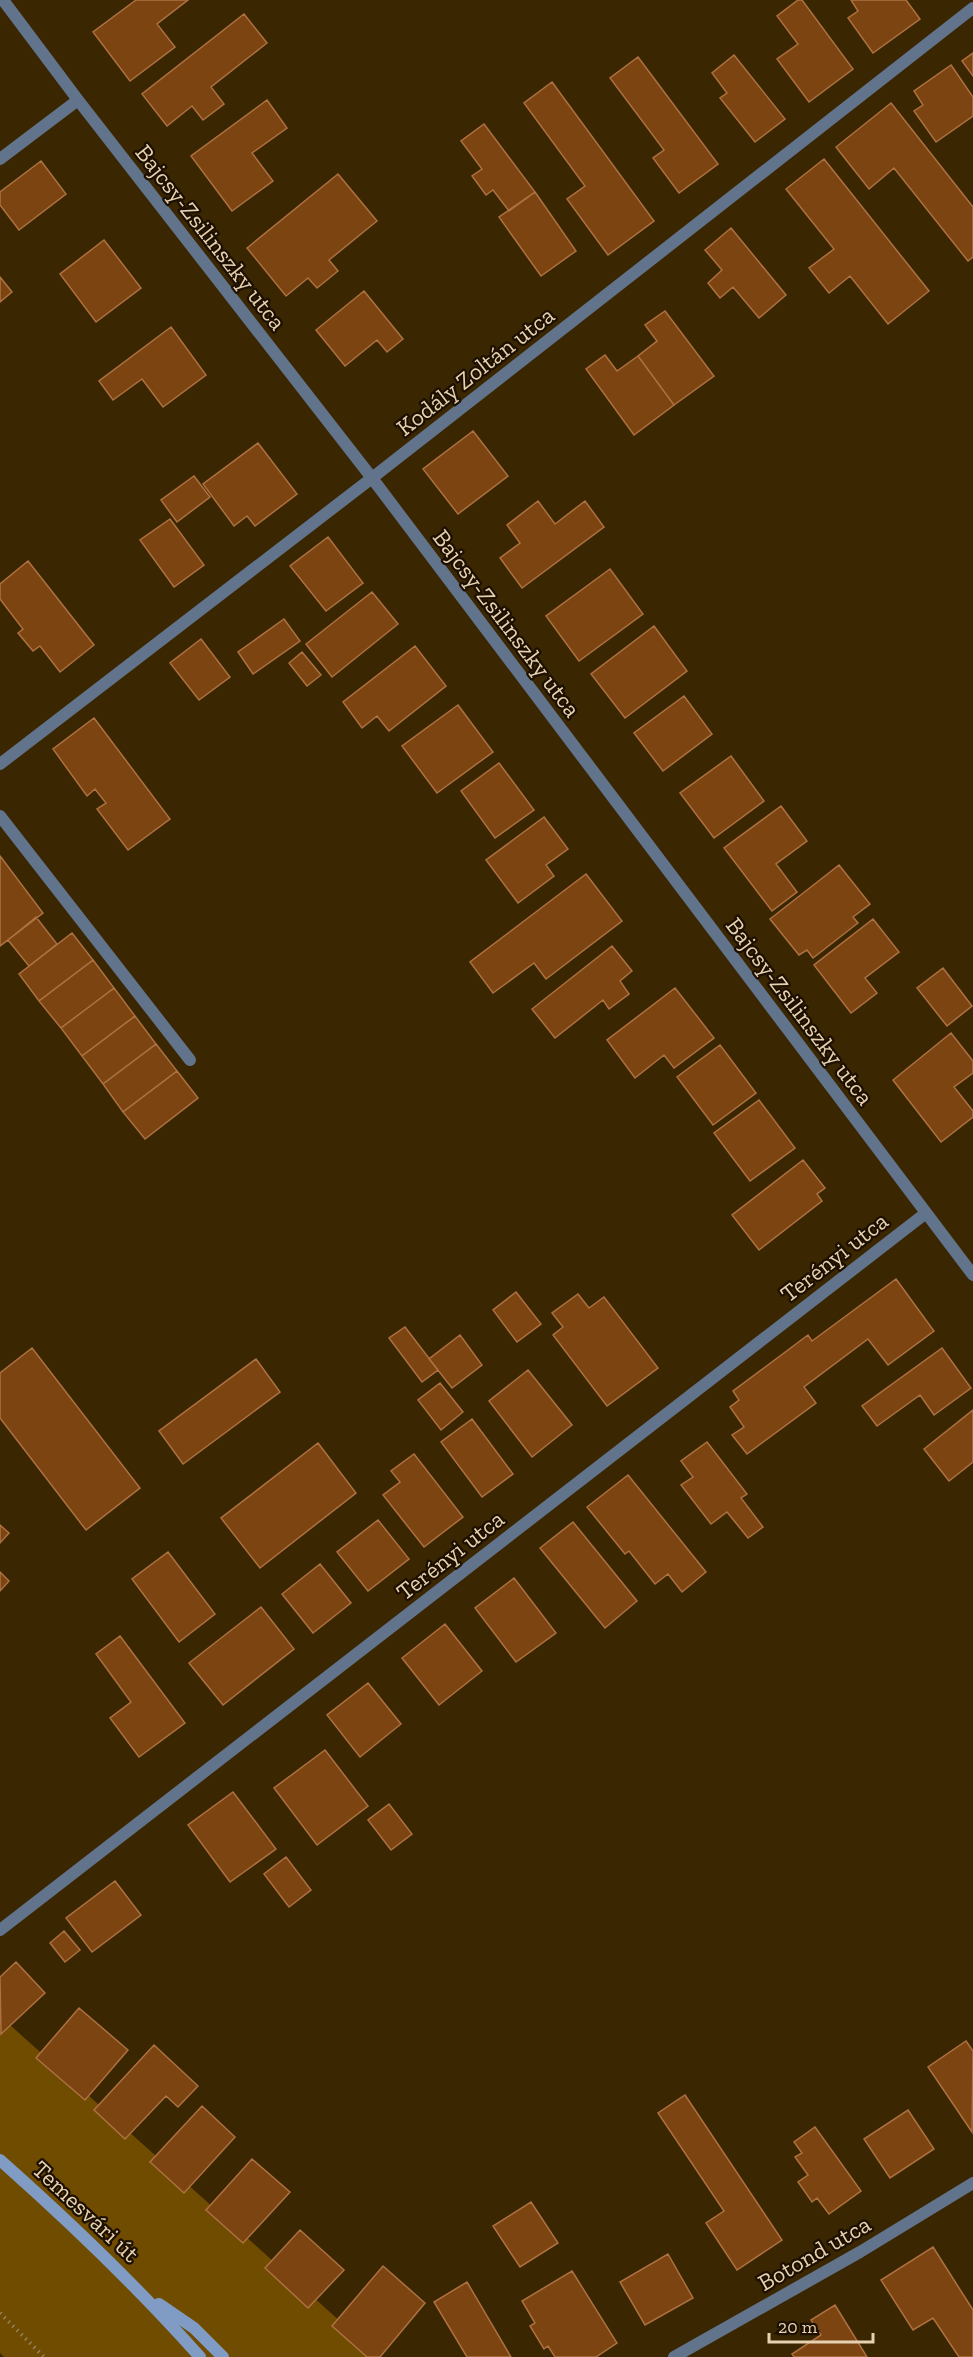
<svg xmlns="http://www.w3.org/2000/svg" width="973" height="2357" viewBox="0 0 973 2357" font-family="'Zilla Slab',serif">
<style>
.green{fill:#6f4c00}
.building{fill:#7c4410;stroke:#ad7142;stroke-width:1.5}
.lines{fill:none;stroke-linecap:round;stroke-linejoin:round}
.path{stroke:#95805e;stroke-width:4;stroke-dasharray:1.5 4.5;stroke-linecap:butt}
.lane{stroke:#62738c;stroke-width:12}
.street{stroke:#62738c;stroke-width:12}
.secondary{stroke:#819cc4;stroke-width:12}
.labels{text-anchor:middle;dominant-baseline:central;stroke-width:4.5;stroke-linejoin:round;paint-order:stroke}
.street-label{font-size:24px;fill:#e6d1b1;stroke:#1d1000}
</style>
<rect width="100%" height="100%" fill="#3a2601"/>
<path class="green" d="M0,2016L380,2357H4L0,2353Z"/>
<path class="building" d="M136,0H188L157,24L175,47L130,81L93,32Z
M798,0H802L853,69L809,102L777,59L798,44L777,16Z
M851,0H906L920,19L873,53L848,18L858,11Z
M244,14L267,43L211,87L224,104L203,120L192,106L167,126L142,94Z
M973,53V76L962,61Z
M734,55L785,119L755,142L720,98L727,93L712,73Z
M638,57L718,164L679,193L653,158L664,150L610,78Z
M951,65L973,97V116L936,142L914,111L923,105L914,91Z
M552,82L654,221L608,255L567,199L585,186L524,103Z
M267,100L287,128L252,153L273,181L232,211L191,156Z
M891,103L973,207V257L968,261L894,168L869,189L836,147Z
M484,124L535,192L509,211L493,190L486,195L472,176L482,169L461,141Z
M824,159L929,291L888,324L850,276L829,293L809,268L834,249L786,189Z
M41,161L66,194L19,230L0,205V192Z
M338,174L377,221L329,260L338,271L317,288L308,278L286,296L247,248Z
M535,192L576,251L541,276L499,217Z
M731,228L786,295L759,318L733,287L720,298L708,283L722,270L705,250Z
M104,240L141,288L96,322L60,274Z
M0,277L12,292L0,302Z
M364,291L403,339L387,352L377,340L345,366L316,330Z
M665,311L714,376L674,405L638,356L657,341L645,325Z
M171,327L206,375L163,407L142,379L113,400L99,381Z
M605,355L617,371L638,356L674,405L634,435L586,369Z
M473,431L508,476L458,514L423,469Z
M258,443L297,494L255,526L247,516L234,526L203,484Z
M194,476L210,497L177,522L161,500Z
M538,501L555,524L585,501L604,527L522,588L500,558L520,543L507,525Z
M170,519L204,565L174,587L140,540Z
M328,537L363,583L326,611L290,566Z
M28,561L94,645L60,672L40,646L33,651L18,633L23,629L0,599V584Z
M610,569L643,614L579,661L546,616Z
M372,592L398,624L332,677L306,644Z
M284,619L300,641L253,674L238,652Z
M654,626L687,671L625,718L591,674Z
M201,639L230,677L199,700L170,663Z
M415,646L446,686L389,731L377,716L362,728L343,702Z
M302,652L321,675L307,686L289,663Z
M684,696L712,734L663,771L634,733Z
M458,705L493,752L437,793L402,746Z
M94,718L170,819L128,850L97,809L106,803L95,789L87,796L53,749Z
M731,756L764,801L714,838L680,793Z
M499,763L534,810L495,838L461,791Z
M781,806L807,841L776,864L797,892L772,911L724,848Z
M544,817L568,849L546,865L554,876L518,903L486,860Z
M0,856L43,913L0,946Z
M839,865L870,904L853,917L858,923L813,958L807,950L799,955L770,919Z
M586,874L622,921L546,979L534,963L493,993L470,962Z
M36,917L57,944L29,966L8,940Z
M873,919L899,952L865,978L877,993L851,1013L814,965Z
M72,933L93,960L39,1001L19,974Z
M612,946L632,971L620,981L629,994L609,1009L603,1000L555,1038L532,1009Z
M93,960L114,988L61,1028L39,1001Z
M943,968L972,1006L947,1026L917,988Z
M114,988L135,1016L82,1056L61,1028Z
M675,988L714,1038L674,1068L664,1055L635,1078L607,1040Z
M135,1016L156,1044L103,1084L82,1056Z
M951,1033L973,1061V1073L954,1087L973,1111V1117L941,1142L893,1080Z
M156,1044L177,1071L123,1112L103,1084Z
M720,1045L756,1093L713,1125L677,1077Z
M177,1071L198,1098L145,1139L123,1112Z
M759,1100L795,1148L750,1181L714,1133Z
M803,1160L825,1188L817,1194L822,1201L759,1250L732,1215Z
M896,1279L934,1331L888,1365L868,1339L804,1387L816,1403L747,1454L732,1435L744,1427L730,1407L739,1400L733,1391L808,1335L812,1341Z
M516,1292L541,1324L517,1342L493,1310Z
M578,1294L589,1308L604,1297L658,1368L607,1406L553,1335L563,1327L552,1313Z
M405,1327L438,1370L422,1382L389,1338Z
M460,1335L482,1365L452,1388L429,1359Z
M32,1348L140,1488L86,1530L0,1418V1373Z
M942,1348L971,1388L934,1415L920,1395L877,1426L862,1406Z
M256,1359L280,1392L183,1464L159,1431Z
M528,1370L572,1425L532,1457L489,1401Z
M440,1383L463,1412L441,1430L418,1400Z
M973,1410V1462L949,1481L924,1449Z
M472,1419L513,1474L482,1497L441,1442Z
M707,1442L747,1494L741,1498L763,1527L748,1538L727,1512L711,1524L681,1485L693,1477L681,1461Z
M318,1443L356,1493L260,1568L221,1518Z
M414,1454L463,1517L424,1547L383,1495L400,1482L391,1471Z
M628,1475L706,1572L682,1592L668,1574L655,1584L629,1551L625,1554L587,1507Z
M378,1520L409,1559L368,1591L337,1552Z
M573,1522L637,1601L605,1628L540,1548Z
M0,1525L9,1533L0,1543Z
M168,1552L215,1614L179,1642L132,1579Z
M320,1564L351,1603L313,1633L282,1594Z
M0,1572L9,1581L0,1591Z
M514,1578L556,1633L516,1662L475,1608Z
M261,1607L294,1649L223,1705L189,1663Z
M445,1624L482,1671L439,1705L402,1658Z
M120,1636L185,1723L139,1757L110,1718L131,1702L96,1654Z
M368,1683L401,1724L360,1757L327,1715Z
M325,1750L368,1806L317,1845L274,1788Z
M233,1792L276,1849L230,1882L188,1825Z
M389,1804L412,1834L391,1850L368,1820Z
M286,1857L311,1890L289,1907L264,1874Z
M115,1881L141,1915L92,1952L66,1918Z
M64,1931L80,1950L65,1962L50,1943Z
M16,1962L45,1993L1,2034L0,1977Z
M79,2008L128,2050L85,2100L36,2058Z
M966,2041L973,2051L972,2132L928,2067Z
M154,2045L198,2086L178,2107L166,2096L125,2139L94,2110Z
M685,2095L782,2240L737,2270L706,2223L724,2211L658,2113Z
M202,2106L235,2137L184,2193L150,2162Z
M908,2110L934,2149L890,2178L864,2139Z
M815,2127L861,2191L829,2214L817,2198L812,2202L798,2182L808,2175L795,2157L802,2153L794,2142Z
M252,2159L290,2192L243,2243L206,2210Z
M531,2202L558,2243L520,2267L493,2226Z
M300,2230L344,2270L308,2308L265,2268Z
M933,2247L973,2310V2357H959L933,2318L913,2330L881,2280Z
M668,2254L693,2298L645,2325L620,2282Z
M383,2266L425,2303L380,2357H367L332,2326Z
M572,2271L617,2343L596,2357H555L548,2346L544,2349L530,2326L535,2323L522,2301Z
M467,2282L511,2357H467L434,2302Z
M835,2305L867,2357H794L792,2354L821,2335L811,2320Z"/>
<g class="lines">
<path class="path" d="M0,2313L44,2357"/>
<path class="lane" d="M0,816L190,1060"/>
<path class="street" d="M3,0L78,100L372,478L973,1275
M0,159L78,100
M0,764L372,478L973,8
M0,1930L926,1213
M674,2357L860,2252L973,2183"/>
<path class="secondary" d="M0,2160C71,2223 137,2286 200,2357
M159,2304L194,2328L223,2357"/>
</g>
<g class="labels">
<g class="street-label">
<text transform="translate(211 237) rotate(52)">Bajcsy-Zsilinszky utca</text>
<text transform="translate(475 371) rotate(-38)">Kodály Zoltán utca</text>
<text transform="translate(507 623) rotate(53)">Bajcsy-Zsilinszky utca</text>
<text transform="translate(800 1011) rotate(53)">Bajcsy-Zsilinszky utca</text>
<text transform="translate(834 1257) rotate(-38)">Terényi utca</text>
<text transform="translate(450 1555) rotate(-38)">Terényi utca</text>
<text transform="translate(86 2211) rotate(43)">Temesvári út</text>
<text transform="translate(814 2253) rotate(-30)">Botond utca</text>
</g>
</g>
<path d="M769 2333v9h104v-9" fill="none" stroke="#e6d1b1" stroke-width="3"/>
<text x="778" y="2333" font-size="18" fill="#e6d1b1" stroke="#1d1000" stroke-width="4.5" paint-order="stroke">20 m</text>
</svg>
